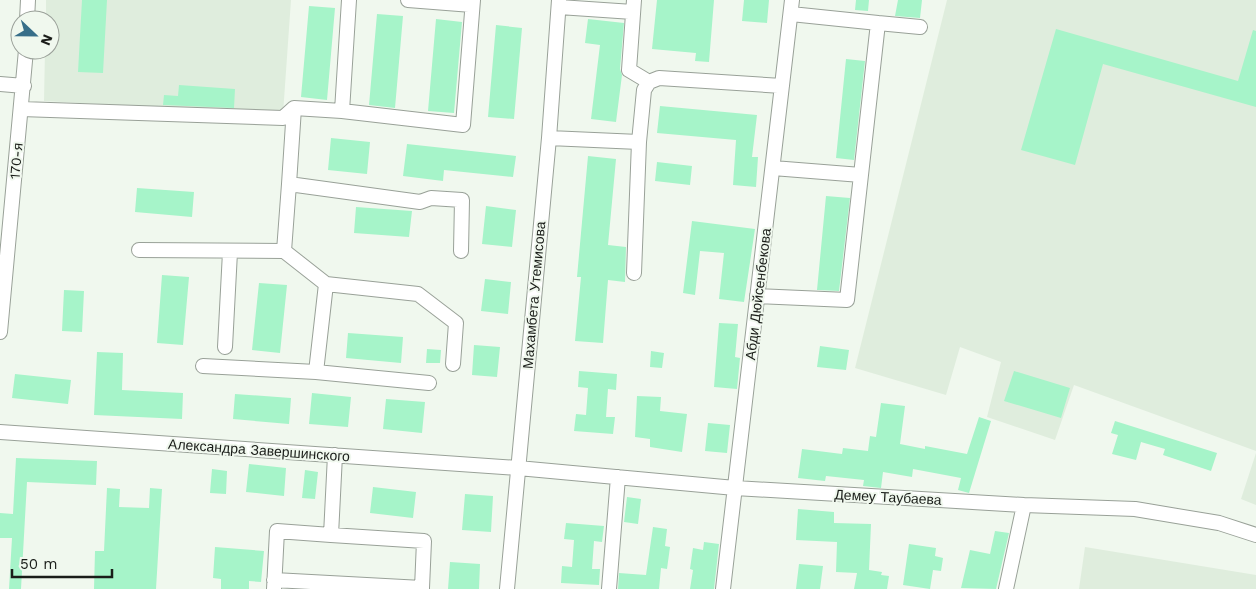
<svg xmlns="http://www.w3.org/2000/svg" width="1256" height="589" viewBox="0 0 1256 589" font-family="'Work Sans',sans-serif">
<style>
.built{fill:#dfeddd}
.building{fill:#a6f4c9}
.lines{fill:none;stroke-linecap:round;stroke-linejoin:round}
.minor-casing{stroke:#99a198;stroke-width:16}
.minor{stroke:#fff;stroke-width:14}
.labels{text-anchor:middle;dominant-baseline:central;stroke-width:4;stroke-linejoin:round;paint-order:stroke}
.street-label{font-size:14px;fill:#1a1d19;stroke:#f0f8ee}
</style>
<rect width="100%" height="100%" fill="#f0f8ee"/>
<path class="built" d="M46,0H291L283,114L44,101L45,50H50V20H46Z
M947,0H1256V451L1074,385L1055,440L987,417L1001,362L960,347L946,395L855,368Z
M1256,453V505L1241,499Z
M1085,547L1256,575V589H1079Z"/>
<path class="building" d="M82,0H107L103,73L78,72Z
M657,0H714L709,62L695,61L696,53L652,49Z
M744,0H769L767,23L742,21Z
M856,0H869L868,11L855,10Z
M898,0H922L920,18L895,16Z
M309,6L335,8L327,100L301,97Z
M377,14L403,16L395,108L369,105Z
M436,19L462,22L454,113L428,111Z
M588,19L624,23L620,69L622,75L616,122L591,119L600,45L585,43Z
M496,25L522,28L514,119L488,117Z
M1056,29L1238,81L1253,30L1256,31V107L1103,64L1075,165L1021,150Z
M846,59L865,61L854,160L836,158Z
M179,85L235,89L234,108L163,105L164,95L178,96Z
M660,106L757,115L752,157H758L756,187L733,185L736,140L657,133Z
M331,138L370,142L367,174L328,170Z
M407,144L516,156L513,177L444,170L443,181L403,176Z
M588,156L616,159L608,245L626,247L625,282L608,280L603,343L575,341L581,277H577Z
M657,162L692,166L690,185L655,181Z
M137,188L194,192L192,217L135,212Z
M826,196L850,198L839,291L817,290Z
M486,206L516,210L512,247L482,244Z
M356,207L412,211L409,237L354,233Z
M692,221L755,229L744,302L719,299L724,253L700,251L695,295L683,293Z
M162,275L189,277L183,345L157,343Z
M485,279L511,282L508,314L481,311Z
M259,283L287,285L280,353L252,350Z
M64,290L84,291L82,332L62,331Z
M719,323L738,324L735,357L740,358L737,389L714,387Z
M348,333L403,337L401,363L346,358Z
M474,345L500,347L497,377L472,375Z
M820,346L849,350L846,370L817,367Z
M427,349L441,350L440,363H426Z
M651,351L664,353L662,368L650,367Z
M97,352L123,353L122,390L183,393L182,419L94,415Z
M579,371L617,374L616,390L608,389L606,417H615L613,434L574,431L576,414L586,415L588,388L578,387Z
M1014,371L1070,388L1061,418L1004,401Z
M15,374L71,380L68,404L12,398Z
M312,393L351,397L348,427L309,424Z
M235,394L291,398L289,424L233,419Z
M637,396L661,397L660,411L687,414L682,452L650,447V439L635,437Z
M386,399L425,402L422,433L383,429Z
M881,403L905,406L900,444L925,449V446L967,454L979,417L991,421L969,493L958,490L961,478L913,469L912,477L883,472L881,488L863,486L864,480L826,476L825,481L798,478L802,449L842,454L843,448L868,451L870,436L876,437Z
M1115,421L1217,453L1211,471L1163,455L1165,449L1141,442L1136,460L1112,454L1118,435L1111,433Z
M708,423L730,425L727,453L705,451Z
M16,458L97,461L96,485L27,482L21,589H9L12,538H0V513L13,514Z
M249,464L286,468L284,496L246,492Z
M212,469L227,471L226,494L210,493Z
M305,470L318,472L315,499L302,498Z
M373,487L416,492L413,518L370,513Z
M107,488L120,489L119,507L149,508L150,488L162,489L156,589H94L95,551H104Z
M465,494L493,496L491,532L462,530Z
M627,497L641,499L638,524L624,522Z
M798,509L834,512V523L871,524L869,570L882,572L881,575L889,576L887,589H854L857,573L836,572L837,542L796,540Z
M566,523L604,526L602,542L594,541L592,569H600L599,585L561,583L562,566L572,567L574,540L564,539Z
M653,527L667,529L665,546L670,547L667,569L661,568L659,589H618L619,573L646,575Z
M995,531L1009,533L996,589L961,588L970,550L990,554Z
M704,542L719,544L714,589H690L693,570L690,569L693,548L703,550Z
M909,544L936,548L935,556L943,558L941,571L933,570L930,589L903,585Z
M215,547L264,551L261,582L249,581V589H221V579L213,578Z
M450,562L480,564L479,589H448Z
M799,564L823,566L820,589H796Z"/>
<g class="lines">
<defs>
<path id="minor" d="M408,0L472,5
M634,0L629,70L649,82
M559,7L633,12
M27,20L28,0
M878,23L920,27
M0,84L24,86
M21,109L283,118L294,108
M342,111L349,0
M549,138L639,142
M773,168L861,175
M139,250L284,251L289,184
M284,251L326,284L418,294L456,323L453,364
M461,251L462,200L431,198L420,202L289,184L294,108L342,111L463,125L473,0
M634,273L639,142L644,90L649,82L659,78L782,86
M757,296L847,300L878,23L791,14
M0,332L26,50
M225,347L230,252
M203,366L316,372L429,383
M316,372L326,284
M0,432L518,468L735,488L1024,505L1135,509L1219,523L1256,535
M274,580L422,588L424,541L331,535
M274,589L277,531L331,535L335,455
M507,589L549,138L559,0
M609,589L618,477
M723,589L792,0
M1006,589L1024,505"/>
</defs>
<use href="#minor" class="minor-casing"/>
<use href="#minor" class="minor"/>
</g>
<g class="labels">
<g class="street-label">
<text transform="translate(16 161) rotate(-85)">170-я</text>
<text transform="translate(758 294) rotate(-83)">Абди Дюйсенбекова</text>
<text transform="translate(534 295) rotate(-85)">Махамбета Утемисова</text>
<text transform="translate(259 450) rotate(4)">Александра Завершинского</text>
<text transform="translate(888 497) rotate(3)">Демеу Таубаева</text>
</g>
</g>
<g transform="translate(35 35) rotate(112)"><circle r="24" fill="#f0f8ee" stroke="#9aa099"/>
<path d="M0-4L9 19L0 12L-9 19Z" fill="#376e89"/>
<text y="-8" font-size="14" font-weight="bold" text-anchor="middle" fill="#1a1d19">N</text>
</g>
<path d="M12 569v8h100v-8" fill="none" stroke="#1a1d19" stroke-width="2.5"/>
<text x="20" y="569" font-size="15" fill="#1a1d19" stroke="#f0f8ee" stroke-width="4" paint-order="stroke">50 m</text>
</svg>
